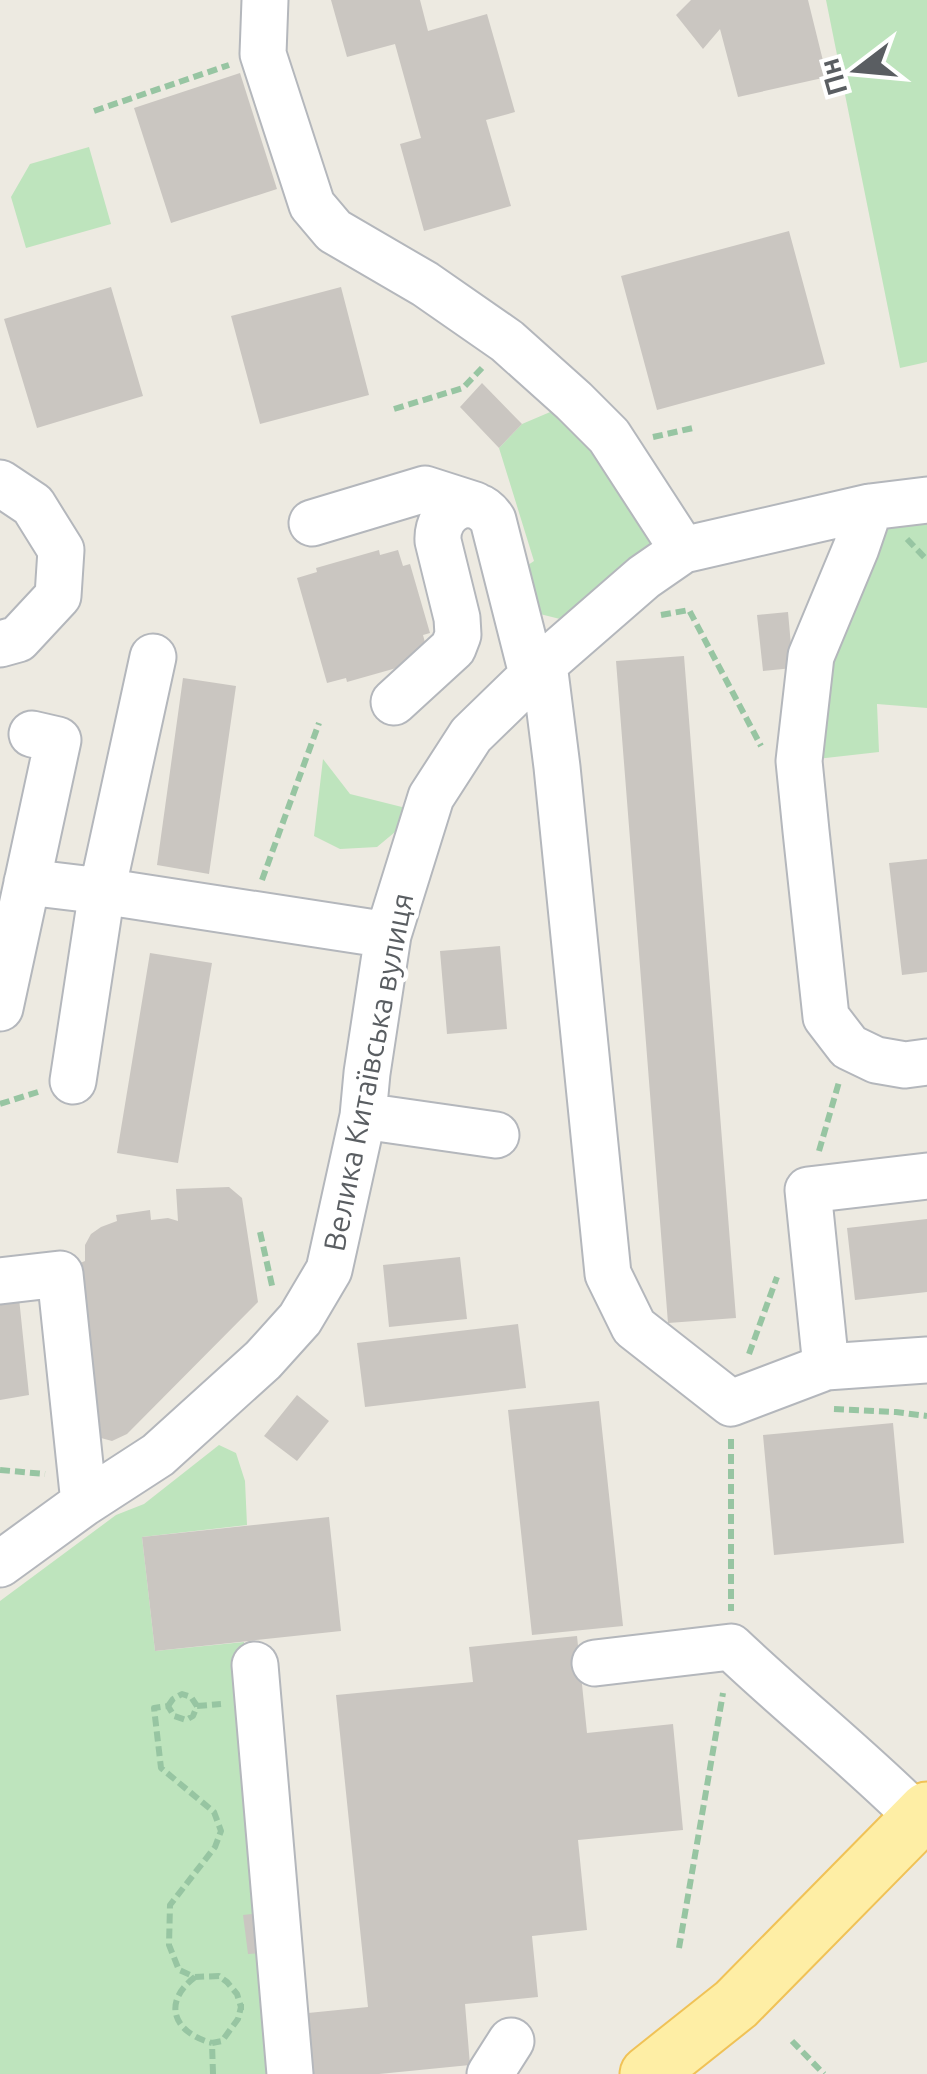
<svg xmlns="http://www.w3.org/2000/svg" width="927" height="2074" viewBox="0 0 927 2074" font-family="Ubuntu,sans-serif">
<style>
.green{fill:#bee4bd}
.building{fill:#cac6c1}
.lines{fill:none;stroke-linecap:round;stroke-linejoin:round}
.minor-casing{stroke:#b4b7bc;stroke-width:49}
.major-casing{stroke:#f0c257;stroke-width:59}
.path{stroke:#97c5a2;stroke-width:6;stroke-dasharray:10 5;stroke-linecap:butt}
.minor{stroke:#fff;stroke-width:45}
.major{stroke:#feeea5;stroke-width:55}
.labels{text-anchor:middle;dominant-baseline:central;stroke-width:9;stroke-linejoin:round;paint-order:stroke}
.street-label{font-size:30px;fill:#5a5e62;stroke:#fff}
</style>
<rect width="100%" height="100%" fill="#edeae1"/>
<path class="green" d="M826,0H927V362L900,368Z
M89,147L111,224L26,248L11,197L30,164Z
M569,404L683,550L588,626L528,611L519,571L534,561L499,448L522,424Z
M927,500V708L877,704L879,752L799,761L870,507Z
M323,759L350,794L406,808L401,827L377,847L340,849L314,836Z
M219,1445L236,1453L245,1481L247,1525L142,1537L155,1651L244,1642L242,1697L280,2074H0V1601L116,1515L144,1504Z"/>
<path class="building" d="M331,0H420L428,31L487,14L515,112L486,120L511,206L424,231L400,144L421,138L395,44L347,57Z
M691,0H808L827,77L738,97L720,29L703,49L676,15Z
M240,73L277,189L171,223L134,108Z
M789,231L825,364L657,410L621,276Z
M111,287L143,396L37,428L4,319Z
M341,287L369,395L260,424L231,316Z
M482,383L522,424L499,448L460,407Z
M379,550L380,555L398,550L403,566L410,564L430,633L423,635L428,654L406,660L407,665L347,682L346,678L327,683L297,578L317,572L316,568Z
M788,612L793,668L763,671L757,615Z
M684,656L736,1318L668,1323L616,661Z
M183,678L236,686L209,874L157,865Z
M927,859V972L902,975L889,863Z
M500,946L507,1029L447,1034L440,951Z
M150,953L212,963L178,1163L117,1153Z
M229,1187L242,1198L258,1302L127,1434L112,1441L101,1438L92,1432L78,1264L85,1261V1245L91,1234L101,1227L117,1221L116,1215L150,1210L151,1220L168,1218L178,1221L176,1189Z
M927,1219V1292L855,1300L847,1228Z
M460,1257L467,1319L389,1327L383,1265Z
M19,1298L29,1395L0,1400V1302Z
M518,1324L526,1388L365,1407L357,1343Z
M297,1395L329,1421L297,1461L264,1436Z
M599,1401L623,1626L532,1635L508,1410Z
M893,1423L904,1543L774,1555L763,1435Z
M329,1517L341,1631L155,1651L142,1537Z
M577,1636L587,1733L673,1724L683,1830L578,1840L587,1930L532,1936L538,1997L465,2004L470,2065L379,2074H305L298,2014L368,2007L336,1695L473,1682L469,1647Z
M260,1913L264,1953L248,1954L243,1915Z"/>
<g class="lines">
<defs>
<path id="minor" d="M265,0L263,54L312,205L334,231L425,284L507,341L574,401L609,436L683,550
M0,483L33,505L61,550L58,596L18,639L0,644
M870,507L856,548L811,656L799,761L806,831L826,1017L849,1047L876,1060L905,1065L927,1062
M312,523L425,489L475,505
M544,664L557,767L608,1274L634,1327L731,1403L826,1367L927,1360
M394,702L453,648L458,635L457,618L438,541C436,508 474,490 493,520L532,674
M27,882L102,891L388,935
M0,1008L58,740L32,734
M73,1081L102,891L153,657
M363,1116L496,1135
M0,1281L60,1274L84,1503
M826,1367L808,1190L927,1176
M0,1564L84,1503L158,1455L263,1360L300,1319L329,1270L363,1116L367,1073L388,935L431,797L471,735L544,664L644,577L683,550L870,507L927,500
M595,1663L731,1647C792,1705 859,1758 919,1818
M255,1665L290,2074
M490,2074L511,2041"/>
<path id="major" d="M648,2074L736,2004L927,1810"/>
</defs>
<use href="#minor" class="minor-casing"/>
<use href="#major" class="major-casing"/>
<path class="path" d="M94,111L229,65
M394,409L463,388L482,368
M653,437L693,428
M907,539L927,560
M661,615L689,610L761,746
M262,880L319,723
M0,1104L38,1092
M819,1151L839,1082
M260,1232L273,1290
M749,1354L777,1277
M834,1409L896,1412L927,1416
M731,1439V1611
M0,1470L45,1474
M168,1706L173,1699L182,1694L191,1697L197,1706L193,1716L186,1720L174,1716L168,1706L154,1708L161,1768L214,1812L221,1831L215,1847L170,1905L169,1945L179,1970L195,1977L219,1976L227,1982L237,1994L241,2007
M197,1706L221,1704
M679,1948L723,1693
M195,1977C161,2003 174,2033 212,2043
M792,2041L824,2074
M213,2074L212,2043L222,2041L238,2019L241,2007H244"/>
<use href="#minor" class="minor"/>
<use href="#major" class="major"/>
</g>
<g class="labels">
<g class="street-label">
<text transform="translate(368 1072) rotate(-79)">Велика Китаївська вулиця</text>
</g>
</g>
<g transform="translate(857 70) rotate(254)" stroke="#ffffff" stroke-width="8" paint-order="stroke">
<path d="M0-8L18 38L0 25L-18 38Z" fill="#5a5e62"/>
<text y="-15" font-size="28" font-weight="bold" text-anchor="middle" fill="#5a5e62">Пн</text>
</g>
</svg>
